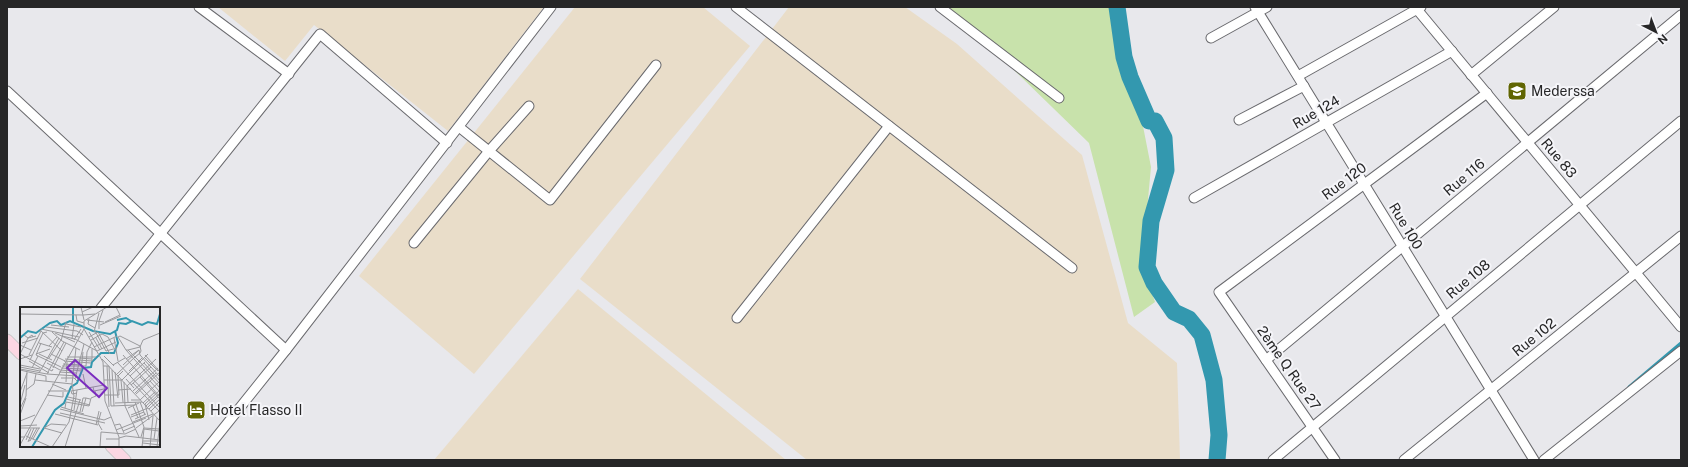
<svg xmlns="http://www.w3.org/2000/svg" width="1688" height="467" viewBox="0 0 1688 467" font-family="'Public Sans',sans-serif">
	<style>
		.industrial { fill: #e9ddc9 }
		.green { fill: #c8e2ab }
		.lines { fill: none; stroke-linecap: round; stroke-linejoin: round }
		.stream { stroke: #3398af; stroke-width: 3 }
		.river { stroke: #3398af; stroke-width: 17 }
		.minor-casing { stroke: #6a6a6e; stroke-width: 11 }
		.major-casing { stroke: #c7c7c7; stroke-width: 13 }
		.minor { stroke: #fff; stroke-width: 9 }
		.major { stroke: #fbd7e3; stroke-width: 11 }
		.labels { text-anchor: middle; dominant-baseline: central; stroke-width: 4; stroke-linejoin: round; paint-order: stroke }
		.poi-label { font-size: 14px; fill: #262627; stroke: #f5f5f9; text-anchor: start }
		.street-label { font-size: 14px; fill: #262627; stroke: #f5f5f9 }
		.inset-river { fill: none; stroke: #3398af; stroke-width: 2 }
		.inset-road { fill: none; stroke: #9a9a9d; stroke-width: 1 }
		.view { fill: #7b2cbf; fill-opacity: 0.15; stroke: #7b2cbf; stroke-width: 2 }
		.inset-edge { fill: none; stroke: #262627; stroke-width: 2 }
	</style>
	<rect width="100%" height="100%" fill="#e8e8ec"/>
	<g class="industrial">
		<polygon points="218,7 544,7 448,131 314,25 285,61"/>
		<polygon points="575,7 703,7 750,46 474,374 359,276"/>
		<polygon points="789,7 905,7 957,44 1082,155 1128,323 1177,363 1180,460 807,460 580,279"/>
		<polygon points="578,289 786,460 434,460"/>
	</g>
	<polygon class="green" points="949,7 1111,7 1122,19 1151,167 1142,264 1155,302 1134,317 1089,143"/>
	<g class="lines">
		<polyline class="stream" points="1629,387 1681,343"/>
		<polyline class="river" points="1117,7 1124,57 1130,77 1149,121 1155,121 1164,138 1166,170 1151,221 1147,267 1154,283 1174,312 1189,319 1202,335 1214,380 1219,435 1217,460"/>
		<g class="minor-casing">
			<g id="minor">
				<polyline points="199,7 289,74"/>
				<polyline points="736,7 1072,268"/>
				<polyline points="940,7 1059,98"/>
				<polyline points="1255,7 1534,460"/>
				<polyline points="1415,7 1681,327"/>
				<polyline points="1211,38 1267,7"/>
				<polyline points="1471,75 1554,7"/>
				<polyline points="1298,76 1421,7"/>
				<polyline points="7,91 286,350"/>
				<polyline points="1239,120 1304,86"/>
				<polyline points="459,127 550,200 656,65"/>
				<polyline points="1194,198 1452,51"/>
				<polyline points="414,243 489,151 529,106"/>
				<polyline points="101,308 320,34 447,143"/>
				<polyline points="737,318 889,126"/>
				<polyline points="1266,360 1681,15"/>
				<polyline points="198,460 286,350 551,7"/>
				<polyline points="1273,460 1681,121"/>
				<polyline points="1335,460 1219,292 1487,93"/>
				<polyline points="1404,460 1681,236"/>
				<polyline points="1544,460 1681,351"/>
			</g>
		</g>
		<g class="major-casing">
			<g id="major">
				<polyline points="7,340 21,354"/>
				<polyline points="111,446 125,460"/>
			</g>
		</g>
		<use href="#minor" class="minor"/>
		<use href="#major" class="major"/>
	</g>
	<defs>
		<g id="school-square" transform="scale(1)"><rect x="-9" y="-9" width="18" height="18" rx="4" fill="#606502" stroke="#f5f5f9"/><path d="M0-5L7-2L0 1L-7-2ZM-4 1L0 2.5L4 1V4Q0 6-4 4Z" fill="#fff"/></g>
		<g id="hotel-square" transform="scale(1)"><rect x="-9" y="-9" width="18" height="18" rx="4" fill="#606502" stroke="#f5f5f9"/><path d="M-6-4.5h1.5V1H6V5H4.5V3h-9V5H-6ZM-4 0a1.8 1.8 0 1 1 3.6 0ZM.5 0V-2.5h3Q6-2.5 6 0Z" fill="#fff"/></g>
	</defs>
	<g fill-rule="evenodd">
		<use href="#school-square" x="1517" y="91"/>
		<use href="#hotel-square" x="196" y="410"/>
	</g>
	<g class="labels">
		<g class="poi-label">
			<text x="1531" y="91">Mederssa</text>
			<text x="210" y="410">Hotel Flasso II</text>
		</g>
		<g class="street-label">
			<text transform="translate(1316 112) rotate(-30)">Rue 124</text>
			<text transform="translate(1559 158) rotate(50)">Rue 83</text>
			<text transform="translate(1464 177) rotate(-40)">Rue 116</text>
			<text transform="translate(1344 181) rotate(-37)">Rue 120</text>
			<text transform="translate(1406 226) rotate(59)">Rue 100</text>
			<text transform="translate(1468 279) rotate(-40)">Rue 108</text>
			<text transform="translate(1534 337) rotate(-39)">Rue 102</text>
			<text transform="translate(1289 368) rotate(55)">2ème Q Rue 27</text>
		</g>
	</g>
	<g transform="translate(20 307)">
		<rect width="140" height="140" fill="#e8e8ec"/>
		<path class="inset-river" d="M53,0V15M97,13L106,11L111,14M0,31L8,24L16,26L30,16L37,14L41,18L50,14L73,24L90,27L97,23L99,16L106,17L112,14L122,18L128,15L137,17L140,7M12,140L35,103L44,96L51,80L57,76L63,61L71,60L72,55L81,46H94L98,36L95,24"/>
		<path class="inset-road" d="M61,0L64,13M62,5L73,0M0,7L63,8M56,8L57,14L64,16M63,8L75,7M69,12L68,17L75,21M67,13L84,15M64,14V22L83,55L85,94L99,130V140M64,14L87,0M85,15L100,8L96,0M46,17L61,20M31,18L49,20M80,18L101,9M26,20L57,24L63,28M21,22L59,30M79,22V14L83,3M20,23L42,44M75,24L86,44L97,41M32,25L42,34L60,43M69,25L80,43M74,25L79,6M35,26L55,35M4,28L8,31L12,28L13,30M42,29L55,32L77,44L96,35M69,30L78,25L90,47M76,31L82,42M94,31L98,54M52,32L54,17M54,33L61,22M71,33L82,27L88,30L94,41M41,34L46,15M2,36L18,31M19,36L32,40M21,36L16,48L41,60M0,38L11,43M29,39L37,30M74,40L97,29M106,43L140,81M108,43L120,40L123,33L140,26M0,47L32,64L33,62M0,47L8,31L16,29M16,47L30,42M19,47L32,53M31,47L45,54M9,48L21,24M103,48L140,90M84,49L94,59M47,50H76M124,50L138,64M29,51L41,33M59,51L72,52M0,52L12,48M45,52L72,54V42M82,52L140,114M106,52L119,43L120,48L140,70M10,53L23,26L27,25M9,54L29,66M44,54L71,56M97,55L140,101M27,56L40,63M124,56L140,74M43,57L62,58M0,58L20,62M93,58L105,51M103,58L119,43M42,59H66L67,45L72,35M83,59H89L91,99L115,98M87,59L89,100M0,60L20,64M12,61L18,49M33,61L46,36M41,61L61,62M0,62L27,67L57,69M0,63L26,69V74M40,63L53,64M53,63L61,64L63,45M92,63L94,99M109,64L122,51M39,65L56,66M95,65L98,91M19,66L39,31M27,67L44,35M63,67L66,81M97,67L115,50L120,46L121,44L120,39L100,29L98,30L106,43H108L119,54L140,77M110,69L125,55M120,70L140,92M41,71H54L57,74M55,72L64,37M106,72L114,81M15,73L52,77M84,73H102L128,47M101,73L103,95M130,74L139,84M46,75L47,55M104,75L105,99L119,130M113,76L139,104M32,77L46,83M111,78L131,60M73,80L74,84L84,82M6,83L14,77L16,67M98,83L111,82M28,84H49M113,84L138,61M0,85L7,66M57,86L52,87L51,84L84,78M115,86L136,66M116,87L140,65L125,48M27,88L43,90V85M85,88H99L98,69L103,64M48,90L61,93M46,92L70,98M111,93H120L140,74M108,95L107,79L136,52M115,95L124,120L121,130M120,95L125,108M95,96L122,95M123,96L135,85M0,97L5,78M113,99L118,111M126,99L140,86M41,100L64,107M128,100L138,90M45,101L46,95L69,99L71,91L76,89L75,84M108,101L119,96M0,102L6,89L7,65M40,102L84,113L91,110M129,102L140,92M54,103L57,83M131,104L140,95M60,105L63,91H66M62,105L66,91L70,92M81,105L78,116L82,123M40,106L85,116M35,107L78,118M0,108L6,91M111,108L128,101M111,110L124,105M115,112L126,107M129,113L125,97L140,83M0,114L15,108M113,115L133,107M76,118L79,104M95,118L100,117L104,126M0,119L17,118M0,120V130H5M0,121H20M116,121L139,104M124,121L139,122M96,123L126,111M103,124L115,119M42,126L24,121L31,117L46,118M6,129L31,140M99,131L106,129L140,133M13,132L19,121M86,132H99M134,132L137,111M6,133L11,122M8,133L10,134L17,121M123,134H140M8,135L14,121M123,136L140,138M0,138L64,22M32,140L49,115L54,89L52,77L56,41M45,140L60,93M80,140L81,125L105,127L116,122M122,140L124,122L139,124M130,140L133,109M137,140L140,115"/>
		<path class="view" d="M55,53L87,81L79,90L47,61Z"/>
		<rect width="140" height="140" class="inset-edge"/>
	</g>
	<rect width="1688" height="467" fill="none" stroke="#262627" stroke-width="16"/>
	<g transform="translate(1656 32) rotate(138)" stroke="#f5f5f9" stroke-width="3" paint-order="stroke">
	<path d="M0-3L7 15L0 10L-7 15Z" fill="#262627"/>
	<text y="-6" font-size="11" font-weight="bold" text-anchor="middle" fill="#262627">N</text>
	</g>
</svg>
